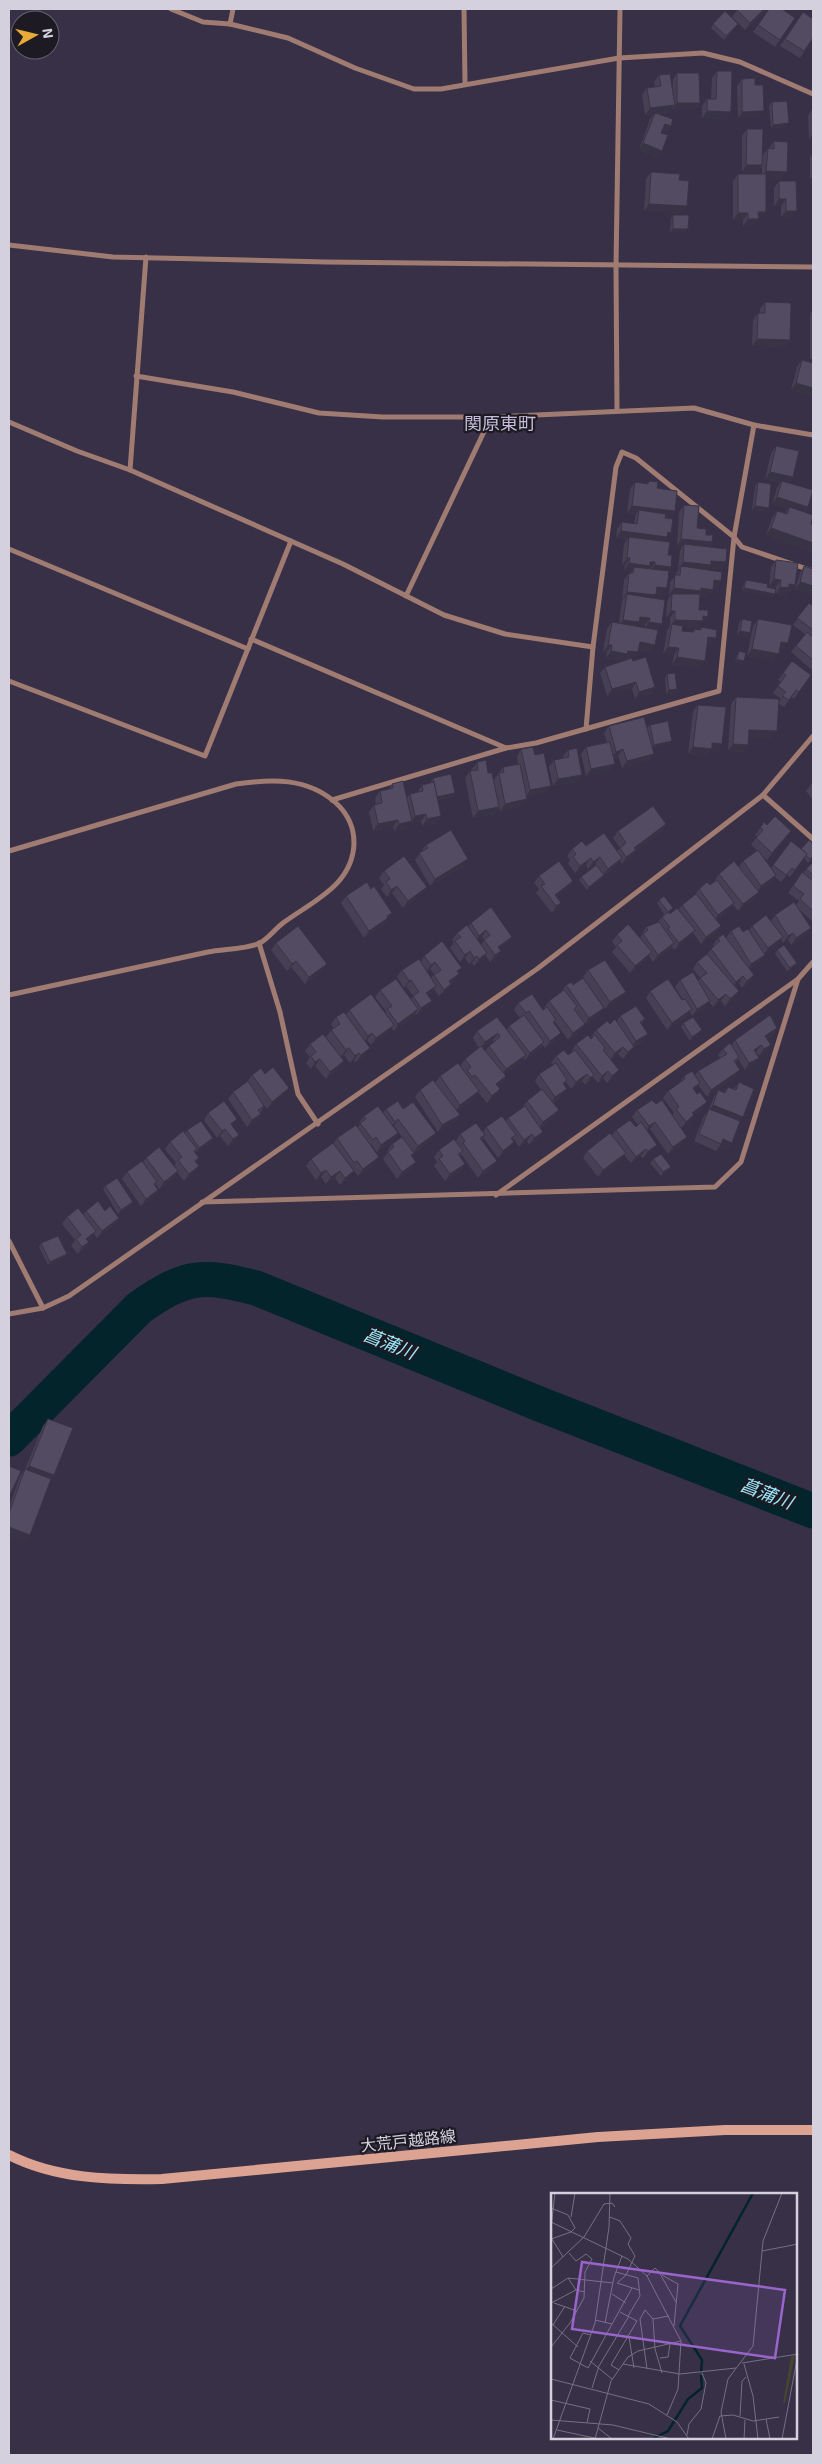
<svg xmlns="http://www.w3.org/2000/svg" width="822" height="2464" viewBox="0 0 822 2464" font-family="'Exo 2','Noto Sans JP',sans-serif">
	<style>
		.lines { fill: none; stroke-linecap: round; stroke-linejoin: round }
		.river { stroke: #03242a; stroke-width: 35 }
		.minor { stroke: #a07b71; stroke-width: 5 }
		.secondary { stroke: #dda392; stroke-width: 10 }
		.wall { fill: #474054; fill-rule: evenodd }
		.shaded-wall { fill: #393445 }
		.building { fill: #524b62; stroke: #393445 }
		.labels { text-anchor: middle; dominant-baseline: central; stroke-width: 4.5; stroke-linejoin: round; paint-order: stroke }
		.street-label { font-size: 16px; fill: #d4d0de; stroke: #1d1a24 }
		.neighbourhood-label { font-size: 18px; fill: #c4bcd8; stroke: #1d1a24 }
		.water-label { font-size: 18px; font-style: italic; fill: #9be9f8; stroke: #1d1a24 }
		.inset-river { fill: none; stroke: #03242a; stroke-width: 2.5 }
		.inset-road { fill: none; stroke: #767083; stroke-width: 1 }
		.view { fill: #9a65ca; fill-opacity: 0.15; stroke: #9a65ca; stroke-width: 2.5 }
		.inset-edge { fill: none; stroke: #d4d0de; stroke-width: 2.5 }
	</style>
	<rect width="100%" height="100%" fill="#373046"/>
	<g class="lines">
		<path class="river" d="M9,1439L139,1308C186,1275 202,1274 256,1288L542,1405L813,1511"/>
		<g class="minor">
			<polyline points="171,9 203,22 230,24 288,38 355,68 414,89 441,89 619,58 703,53 740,62 813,94"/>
			<polyline points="464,9 465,83"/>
			<polyline points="230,24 233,9"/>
			<polyline points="9,245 113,257 326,262 813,267"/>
			<polyline points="146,257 130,470 343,564 444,615 505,634 593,647"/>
			<polyline points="136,376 233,392 319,413 383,417 491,417 694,408 754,425 813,435"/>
			<polyline points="617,410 616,266 620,9"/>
			<polyline points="9,422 77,451 130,470"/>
			<polyline points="9,549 248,649"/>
			<polyline points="406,596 491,417"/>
			<polyline points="251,639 506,748 536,743 719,691 734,537 754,425"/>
			<polyline points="9,681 205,756 291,541"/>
			<polyline points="586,729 593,647 616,467 622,452 636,458 734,537 742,547 813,571"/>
			<polyline points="763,795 813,839"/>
			<polyline points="332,800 506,748"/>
			<path d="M9,851L236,784C271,779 307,777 336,803C348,814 354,826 354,843C353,885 313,901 283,923C275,929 269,938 260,943C249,949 222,949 208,952C142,966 75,981 9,995"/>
			<polyline points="259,943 280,1012 298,1094 318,1124"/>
			<polyline points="496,1195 798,979 813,962"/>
			<polyline points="202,1202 715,1187 741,1162 798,979"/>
			<polyline points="9,1241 43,1308"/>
			<polyline points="9,1314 43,1308 69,1296 537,969 763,795 813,736"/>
		</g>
		<path class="secondary" d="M9,2155C56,2179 110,2180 162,2179L598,2137L725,2130H813"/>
	</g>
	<g class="wall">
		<polygon points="738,9 766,9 745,30 732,17"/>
		<polygon points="769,9 795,18 775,47 753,32"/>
		<polygon points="798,19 813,38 800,58 780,46"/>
		<polygon points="713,24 738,24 724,40 711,28"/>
		<polygon points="717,71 731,112 726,119 702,118 702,106 707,99 711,99 712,78"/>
		<polygon points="677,73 700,103 695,110 672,110 672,108 670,112 657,114 671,126 666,133 662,131 662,151 657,158 639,150 650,119 654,114 645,115 642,95 647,88 655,87 654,82 659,75 672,90 673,80"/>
		<polygon points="742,79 759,118 738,118 737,86"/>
		<polygon points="772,102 786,127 771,128 769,106"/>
		<polygon points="812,109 813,109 813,139 809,139 808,116"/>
		<polygon points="747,129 763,155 768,148 769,148 774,141 782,179 766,178 761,219 758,219 754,226 743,226 743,220 733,220 733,181 738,174 762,174 762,166 758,172 742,172 742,136"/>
		<polygon points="813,153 813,178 810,178 810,157"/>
		<polygon points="651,172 679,180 682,213 644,211 646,179"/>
		<polygon points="779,181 792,218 781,217 781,206 774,206 774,188"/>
		<polygon points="673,215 686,232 670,232 671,218"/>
		<polygon points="765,302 790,340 785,347 752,346 753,320 758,313 760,313 760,309"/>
		<polygon points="813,309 813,359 810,359 810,314"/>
		<polygon points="802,360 813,363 813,396 791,390 797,367"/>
		<polygon points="776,446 793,477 789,483 808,507 805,512 811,524 813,525 813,552 766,535 772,518 777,511 785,513 788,509 772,504 777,488 780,483 765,479 771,453"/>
		<path d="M649,481L657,488L675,511L670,518L666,540L664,542L668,555L671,567L668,571L662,595L656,594L654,599L657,630L650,652L639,650L638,652L633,659H632L633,661L655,687L651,694L635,699L632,689L607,696L600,673L605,667L630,659L625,658L623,661L606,658L607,652H603L607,629L612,622L619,623L622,601L623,599H622L624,580L629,573H630L632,571L624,570L625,565H622L624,544L627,540L616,538L617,529L622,522L634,524L635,517L636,514L627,513L630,489L635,482L646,484ZM637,624L645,625V628L636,626Z"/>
		<polygon points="758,482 766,511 752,510 755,486"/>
		<polygon points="684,505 697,528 706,535 712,542 709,547 726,562 721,569 709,568 708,570 721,581 716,588 713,587 713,590 708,597 700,596 699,610 703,623 701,623 698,628 683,627 682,631 692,632 694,629 699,630 701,627 711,645 707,644 700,668 672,664 674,655 663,654 667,631 670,626 670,618 666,618 667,601 671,595 669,595 670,582 676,575 676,573 679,569 678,569 680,551 682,547 677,546 679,512"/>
		<polygon points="776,560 791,592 786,591 784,595 776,594 776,587 769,586 771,567"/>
		<polygon points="804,566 813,569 813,595 795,589 800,573"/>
		<polygon points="746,580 767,587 775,594 772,597 742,591 744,583"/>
		<polygon points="809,603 813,606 813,634 812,636 813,637 813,671 791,652 805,634 793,625"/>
		<polygon points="742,619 748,637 737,635 739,623"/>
		<polygon points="758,619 783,650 780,649 774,661 747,656 753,626"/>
		<polygon points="739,651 744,661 742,664 735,662 737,655"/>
		<polygon points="792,661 811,675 794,699 791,697 784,707 779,704 772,738 748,737 743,752 728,751 731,704 736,697 779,701 781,699 773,693 781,682 778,680"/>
		<polygon points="667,674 674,693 666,694 665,678"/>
		<polygon points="698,705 722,744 717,751 710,750 707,756 688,754 693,711"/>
		<polygon points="650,725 672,741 670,744 652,748 649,761 622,768 618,756 614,758 610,771 586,776 581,754 586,747 607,742 604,733 609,726 650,740 647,728"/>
		<polygon points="521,749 535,755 551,786 546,792 527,797 527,799 523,806 500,811 499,807 494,814 473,818 465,778 470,771 472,771 472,769 477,762 494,780 503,767 518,764 517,756"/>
		<polygon points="568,750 582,775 577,782 553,786 549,767 554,760 563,758 563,756"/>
		<polygon points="433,778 455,793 453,796 438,800 441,816 436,823 422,826 421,821 411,823 407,828 394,831 393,827 373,831 369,812 374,805 376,805 375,798 380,791 389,789 392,784 407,798 410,794 417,793 422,785 431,783 431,782"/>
		<polygon points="813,782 813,800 806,791"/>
		<polygon points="666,824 661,831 636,850 631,857 622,864 620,861 617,865 604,875 601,879 587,890 579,880 581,877 596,865 595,864 588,869 586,865 575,873 568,864 570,860 567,856 572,849 586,846 617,851 620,848 613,838 618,831"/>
		<polygon points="760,828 786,838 767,860 761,855 771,868 791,841 801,849 813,844 813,857 808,863 804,858 790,877 787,875 781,882 775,877 772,882 758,892 754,899 738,911 733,905 729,910 716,920 721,926 716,933 701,944 693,933 690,937 675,950 672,947 669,950 653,962 649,956 647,959 630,973 612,952 616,947 612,941 617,935 640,938 646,927 658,922 664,914 657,903 659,900 670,912 669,913 670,914 678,910 682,905 694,896 699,889 710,885 715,882 714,881 719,874 739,867 743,861 757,850 751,845 757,836 755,835"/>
		<polygon points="426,845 464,866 430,886 415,860"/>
		<polygon points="813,862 813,879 813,878 812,879 813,881 813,922 800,910 811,928 806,935 791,945 788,940 783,943 781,939 778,944 764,954 760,962 749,969 754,975 749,982 742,988 739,983 735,986 739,991 734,998 725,1006 721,1001 713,1007 709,1002 705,1008 692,1016 690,1012 687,1016 667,1030 646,998 650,991 682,1000 683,1000 675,987 680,980 698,981 700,978 693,969 697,962 707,954 711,949 714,946 713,945 718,938 726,938 731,931 743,932 749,930 752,926 771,921 775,915 796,905 799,901 788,893 802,872 803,873"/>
		<polygon points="384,871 427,887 422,893 403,908 392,893 387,897 381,889 384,885 379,878"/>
		<polygon points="539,876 573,881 569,888 556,897 561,903 556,910 552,913 536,893 539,889 534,883"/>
		<polygon points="371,889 392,913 383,925 364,938 341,903 346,896"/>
		<path d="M471,923L512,937L507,944L499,949L501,951L496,958L490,962L485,955L482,960L474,966L472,963L469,964L465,958L460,962L450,948L454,942L452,940L457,933L468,927ZM482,937L484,940L481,945L478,940Z"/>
		<polygon points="276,943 322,971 305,984 291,967 287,971 271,950"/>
		<polygon points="777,950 794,966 787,971 775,954"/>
		<path d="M424,956L458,973L459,974L454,981L451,984L446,991L439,996L434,989L431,993L428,995L432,1001L427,1008L416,1015L415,1014L414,1016L394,1031L391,1028L389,1032L371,1045L367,1040L365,1041V1055L356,1062L354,1060L350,1063L344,1055L341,1057L344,1061L339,1068L326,1079L315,1066L311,1069L306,1063L310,1057L305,1051L310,1044L336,1050L326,1037L331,1030L334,1029L331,1024L336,1017L346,1015L349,1010L385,1013L386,1011L375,997L380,990L411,999L413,996L406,986L404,988L397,977L402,970L421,962ZM430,969L434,974L431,978L427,971Z"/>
		<polygon points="588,970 621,999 605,1009 583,977"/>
		<path d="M566,985H573L599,1015L584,1025L580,1031L568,1040L555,1022L554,1023L556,1040L545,1048L543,1045L539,1049L525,1060L523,1058L521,1062L504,1074L506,1076L501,1083L497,1086L500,1089L495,1096L487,1103L478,1092L474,1098L457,1111L460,1115L455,1122L438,1132L415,1097L420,1090L435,1083L440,1076L460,1066L465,1059L479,1048L473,1038L477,1031L507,1030L509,1026L520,1018L514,1010L518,1003L543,1010L545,1009L544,1008L549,1001L561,992ZM493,1040L494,1042L489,1046L485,1051L483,1047Z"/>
		<polygon points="620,1016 645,1019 641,1024 643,1041 634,1047 629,1054 623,1059 618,1054 610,1060 614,1077 607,1083 603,1078 598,1083 593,1077 589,1082 585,1085 582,1081 571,1089 566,1082 564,1085 562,1096 553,1103 559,1110 554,1117 540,1128 538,1139 529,1145 527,1141 519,1147 513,1138 509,1149 498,1158 483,1137 482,1139 492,1168 478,1178 461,1154 460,1156 465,1164 460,1171 445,1181 434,1166 437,1162 434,1157 439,1150 456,1141 460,1134 483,1132 486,1127 506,1121 508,1118 522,1108 527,1101 541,1090 535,1081 539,1074 553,1065 551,1063 556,1056 568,1055 572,1052 572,1051 576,1044 592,1038 591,1037 596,1030 617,1021"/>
		<polygon points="683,1023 700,1034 690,1041 681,1027"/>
		<polygon points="773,1035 767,1039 766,1052 759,1056 756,1052 759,1058 754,1065 745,1070 738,1059 736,1062 736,1077 707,1097 698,1085 694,1091 702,1109 693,1115 689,1122 681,1128 687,1137 683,1144 668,1154 650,1129 647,1131 652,1151 643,1158 641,1156 631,1163 624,1155 621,1160 598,1177 583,1158 587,1151 612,1135 616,1130 636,1127 638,1125 632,1117 637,1110 656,1104 672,1115 674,1113 663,1098 668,1091 679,1084 684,1076 695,1075 698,1071 720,1058 718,1055 723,1049 732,1045 735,1040"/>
		<polygon points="265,1074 289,1088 284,1095 267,1109 260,1100 264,1106 260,1113 261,1114 256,1121 247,1127 228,1099 233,1092 247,1082 252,1075"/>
		<polygon points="739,1082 740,1121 732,1143 727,1150 719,1147 716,1151 694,1141 704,1116 709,1109 714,1097 718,1090 724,1092 728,1087 734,1089"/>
		<polygon points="386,1109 403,1109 436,1133 431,1140 414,1153 412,1156 412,1169 397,1179 383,1159 388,1152 387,1151 392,1144 402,1137 394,1126 393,1127 398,1133 393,1140 377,1152 371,1144 371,1145 374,1164 358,1176 352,1168 349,1178 340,1185 335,1178 326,1184 321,1177 316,1180 306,1166 311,1159 334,1143 337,1138 358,1127 360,1124 359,1123 364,1116 383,1113"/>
		<polygon points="208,1113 239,1135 234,1142 228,1146 220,1136 217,1138 204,1120"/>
		<polygon points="187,1130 211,1142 197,1152 196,1151 195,1152 196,1162 199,1166 194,1173 184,1181 177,1172 173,1178 159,1189 156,1184 155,1185 158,1190 154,1197 141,1206 122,1179 127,1172 143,1162 146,1158 174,1166 176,1163 165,1149 170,1142 185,1133"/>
		<polygon points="653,1159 668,1171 661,1176 650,1163"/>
		<polygon points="105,1186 131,1205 118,1214 103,1189"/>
		<polygon points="86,1211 105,1211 119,1218 114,1225 97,1238 94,1234 91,1238 87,1241 89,1242 84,1249 78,1254 71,1246 75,1240 62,1224 67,1217 83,1215"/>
		<polygon points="41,1243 67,1254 64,1257 48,1265 39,1247"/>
		<polygon points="48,1419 51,1479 30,1535 25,1542 9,1536 9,1507 20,1476 25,1469 43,1426"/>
	</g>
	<g class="shaded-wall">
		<polygon points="764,9 766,9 745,30 750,23"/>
		<polygon points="677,103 700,103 695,110 672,110"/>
		<polygon points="675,105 670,112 645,115 650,108"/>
		<polygon points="707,111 731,112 726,119 702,118"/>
		<polygon points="764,111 759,118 738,118 742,112"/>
		<polygon points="789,123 786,127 771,128 773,125"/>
		<polygon points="665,124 671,126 666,133 660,131"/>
		<polygon points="813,133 813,139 809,139"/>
		<polygon points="643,143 662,151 657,158 639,150"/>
		<polygon points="746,165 762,165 758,172 742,172"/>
		<polygon points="766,171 787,172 782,179 762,178"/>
		<polygon points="779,199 786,199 781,206 774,206"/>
		<polygon points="649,204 687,206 682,213 644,211"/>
		<polygon points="786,211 797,211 792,218 781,217"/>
		<polygon points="758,212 766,212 761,219 758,219 754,226 743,226 748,219"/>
		<polygon points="738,213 748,213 743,220 733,220"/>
		<polygon points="673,229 688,229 686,232 670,232"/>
		<polygon points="757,339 790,340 785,347 752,346"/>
		<polygon points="796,383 813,388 813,396 791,390"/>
		<polygon points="770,472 793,477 788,484 782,481 780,483 765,479"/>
		<polygon points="777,497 808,507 803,514 790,507 788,509 772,504"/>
		<polygon points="632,506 675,511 670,518 639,514 639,510 636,514 627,513"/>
		<polygon points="755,506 769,508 766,511 752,510"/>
		<polygon points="771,528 813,543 813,552 766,535"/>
		<polygon points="621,531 668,532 671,533 662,544 629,537 627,540 616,538"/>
		<polygon points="681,539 712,542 707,549 684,544 682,547 677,546"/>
		<polygon points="627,558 630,558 625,565 622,565"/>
		<polygon points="711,561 726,562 721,569 709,568 706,572 681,566 679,569 678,569 683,562"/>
		<polygon points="650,562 655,562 651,569 634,567 632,571 624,570 629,563"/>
		<polygon points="655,565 671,567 666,574 650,572"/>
		<polygon points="774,579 781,580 776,587 769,586"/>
		<polygon points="714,580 721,581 716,588 709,587"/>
		<polygon points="800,582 813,586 813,595 795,589"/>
		<polygon points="789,584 795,585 791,592 786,591 784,595 776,594 780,587"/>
		<polygon points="657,587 667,588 662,595 652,594"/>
		<polygon points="674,588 701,588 713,590 708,597 672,594 671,595 669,595"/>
		<polygon points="744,588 775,594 772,597 742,591"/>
		<polygon points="627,592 656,595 651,602 627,594 623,599 622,599"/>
		<polygon points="671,611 675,611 670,618 666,618"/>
		<polygon points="703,616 708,617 703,623 701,623 698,628 671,627 672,624 675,620"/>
		<polygon points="640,617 650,618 645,625 637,624 634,629 618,627 623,620"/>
		<polygon points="649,622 662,624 657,631 644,629"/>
		<polygon points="740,631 750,633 748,637 737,635"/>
		<polygon points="708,637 716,638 711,645 704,644"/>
		<polygon points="640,642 655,645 650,652 635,649"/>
		<polygon points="781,642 788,643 783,650 776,648"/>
		<polygon points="608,645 612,645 607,652 603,652"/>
		<polygon points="668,647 679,648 674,655 663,654"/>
		<polygon points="752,649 779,654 774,661 747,656"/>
		<polygon points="611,651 628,651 638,652 633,659 625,658 623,661 606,658"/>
		<polygon points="677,657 705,661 700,668 672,664"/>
		<polygon points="737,659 744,661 742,664 735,662"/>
		<polygon points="636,682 632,689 607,696 612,689"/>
		<polygon points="655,687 651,694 635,699 639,692"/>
		<polygon points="677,689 674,693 666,694 669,690"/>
		<polygon points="749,730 777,731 772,738 744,737"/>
		<polygon points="672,741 670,744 652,748 654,745"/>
		<polygon points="712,743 722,744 717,751 710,750 707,756 688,754 693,747"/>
		<polygon points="733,744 748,745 743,752 728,751"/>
		<polygon points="623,749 618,756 611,758 616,752"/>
		<polygon points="654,754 649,761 622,768 627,761"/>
		<polygon points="615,764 610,771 586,776 591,769"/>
		<polygon points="582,775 577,782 553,786 558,779"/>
		<polygon points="551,786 546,792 526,797 530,790"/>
		<polygon points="455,793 453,796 435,800 437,797"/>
		<polygon points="527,799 523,806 500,811 505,804"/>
		<polygon points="499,807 494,814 473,818 478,811"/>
		<polygon points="426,814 421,821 411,823 407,828 394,831 399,824 412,821 415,816"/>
		<polygon points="441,816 436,823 422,826 427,819"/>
		<polygon points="398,820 393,827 373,831 378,824"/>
		<polygon points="666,824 661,831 629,855 634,848"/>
		<polygon points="791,831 786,838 767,860 772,853"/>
		<polygon points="636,850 631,857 622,864 626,857"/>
		<polygon points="600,857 595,864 588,869 593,862"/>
		<polygon points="591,858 586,865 575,873 580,866"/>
		<polygon points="622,858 617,865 603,875 608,869"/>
		<polygon points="468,859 464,866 430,886 435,879"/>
		<polygon points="604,875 601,879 587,890 589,887"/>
		<polygon points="776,875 772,882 758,892 754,899 738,911 743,904 757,893 761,886"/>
		<polygon points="573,881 569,888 552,901 555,895"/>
		<polygon points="397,886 392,893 387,897 391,890"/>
		<polygon points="427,887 422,893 403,908 408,901"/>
		<polygon points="561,903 556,910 552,913 556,906"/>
		<polygon points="734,903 729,910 713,922 718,915"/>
		<polygon points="392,913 383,925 364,938 369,931"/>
		<polygon points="721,926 716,933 701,944 706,937"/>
		<polygon points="811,928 806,935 791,945 796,938"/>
		<polygon points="486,930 482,937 474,943 479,936"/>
		<polygon points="695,930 690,937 675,950 679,943"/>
		<polygon points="793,933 788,940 783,943 788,936"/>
		<polygon points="512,937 507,944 493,953 498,947"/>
		<polygon points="783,937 778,944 764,955 768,948"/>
		<polygon points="674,943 669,950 653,962 658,955"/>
		<polygon points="470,951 465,958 460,962 465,955"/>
		<polygon points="501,951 496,958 490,962 495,955"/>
		<polygon points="652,952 647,959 630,973 635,966"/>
		<polygon points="487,953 482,960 474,966 479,959"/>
		<polygon points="765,955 760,962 746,971 751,964"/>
		<polygon points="477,956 472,963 469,964 474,958"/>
		<polygon points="296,961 291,967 287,971 292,964"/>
		<polygon points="435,962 430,969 426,972 431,965"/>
		<polygon points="327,964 322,971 305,984 309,977"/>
		<polygon points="459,974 454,981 444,988 449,981"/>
		<polygon points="754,975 749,982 742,988 747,981"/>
		<polygon points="743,976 739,983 731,989 736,982"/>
		<polygon points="411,980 406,986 404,988 409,981"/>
		<polygon points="451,984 446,991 439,996 444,990"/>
		<polygon points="436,986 431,993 421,999 426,993"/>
		<polygon points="739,991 734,998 725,1006 730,999"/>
		<polygon points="626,992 621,999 605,1009 610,1002"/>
		<polygon points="726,994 721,1001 713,1007 718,1000"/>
		<polygon points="432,1001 427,1008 416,1015 421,1008"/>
		<polygon points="710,1001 705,1008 692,1016 697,1009"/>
		<polygon points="604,1008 599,1015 584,1025 589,1018"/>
		<polygon points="418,1009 414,1016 394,1031 398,1024"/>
		<polygon points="692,1009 687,1016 667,1030 672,1023"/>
		<polygon points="585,1024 580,1031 568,1040 573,1033"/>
		<polygon points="394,1025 389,1032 371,1045 376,1038"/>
		<polygon points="777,1028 773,1035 760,1043 765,1036"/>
		<polygon points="702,1030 700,1034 690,1041 692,1037"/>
		<polygon points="372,1033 367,1040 363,1043 368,1036"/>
		<polygon points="498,1033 493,1040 480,1049 485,1042"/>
		<polygon points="561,1033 556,1040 545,1048 550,1041"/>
		<polygon points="648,1034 643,1041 631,1048 636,1041"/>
		<polygon points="544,1042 539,1049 525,1060 530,1053"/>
		<polygon points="761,1045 756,1052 749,1057 754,1050"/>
		<polygon points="771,1045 766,1052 759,1056 764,1049"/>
		<polygon points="623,1047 618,1054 610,1060 615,1053"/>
		<polygon points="634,1047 629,1054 623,1059 628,1052"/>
		<polygon points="349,1048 344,1055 341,1057 346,1050"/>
		<polygon points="370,1048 365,1055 356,1062 361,1055"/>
		<polygon points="359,1053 354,1060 350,1063 355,1056"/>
		<polygon points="526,1055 521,1062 501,1076 506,1069"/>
		<polygon points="759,1058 754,1065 745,1070 749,1063"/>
		<polygon points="320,1059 315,1066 311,1069 315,1062"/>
		<polygon points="344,1061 339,1068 326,1079 330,1072"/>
		<polygon points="619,1070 614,1077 607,1083 612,1076"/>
		<polygon points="740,1070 736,1077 707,1097 711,1090"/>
		<polygon points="608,1071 603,1078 598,1083 602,1076"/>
		<polygon points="587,1074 582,1081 571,1089 576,1082"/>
		<polygon points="594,1075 589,1082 585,1085 590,1078"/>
		<polygon points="506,1076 501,1083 491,1091 496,1084"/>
		<polygon points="700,1083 695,1090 688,1095 693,1088"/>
		<polygon points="289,1088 284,1095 267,1109 272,1102"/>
		<polygon points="500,1089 495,1096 487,1103 492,1096"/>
		<polygon points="567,1089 562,1096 550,1104 555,1097"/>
		<polygon points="479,1091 474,1098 455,1112 460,1105"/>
		<polygon points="707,1102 702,1109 693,1115 689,1122 681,1129 692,1113"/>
		<polygon points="713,1105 743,1117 738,1124 708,1112"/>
		<polygon points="559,1110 554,1117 538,1129 543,1122"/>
		<polygon points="261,1114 256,1121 247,1127 252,1120"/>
		<polygon points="460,1115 455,1122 438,1132 442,1125"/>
		<polygon points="398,1119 394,1126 390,1129 395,1122"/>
		<polygon points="655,1122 650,1129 645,1133 649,1126"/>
		<polygon points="225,1129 220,1136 217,1138 222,1131"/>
		<polygon points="543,1132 538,1139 529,1145 534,1138"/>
		<polygon points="398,1133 393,1140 377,1152 381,1145"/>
		<polygon points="436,1133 431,1140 413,1153 418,1146"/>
		<polygon points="532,1134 527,1141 519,1147 524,1140"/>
		<polygon points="239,1135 234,1142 228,1146 233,1139"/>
		<polygon points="687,1137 683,1144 668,1154 673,1147"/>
		<polygon points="213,1138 211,1142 197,1152 199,1148"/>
		<polygon points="723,1139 732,1143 727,1150 719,1147"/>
		<polygon points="514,1142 509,1149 498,1158 503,1151"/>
		<polygon points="657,1145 652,1151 643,1158 648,1151"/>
		<polygon points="646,1149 641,1156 631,1163 636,1157"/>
		<polygon points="626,1153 621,1160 598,1177 603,1170"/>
		<polygon points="379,1157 374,1164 358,1176 363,1169"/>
		<polygon points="497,1161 492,1168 478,1178 483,1171"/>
		<polygon points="416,1162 412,1169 397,1179 402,1172"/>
		<polygon points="465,1164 460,1171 445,1181 450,1174"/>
		<polygon points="199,1166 194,1173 184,1181 189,1174"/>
		<polygon points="671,1167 668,1171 661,1176 663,1172"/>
		<polygon points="326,1170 321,1177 316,1180 321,1173"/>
		<polygon points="178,1171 173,1178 159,1189 164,1182"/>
		<polygon points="340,1171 335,1178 326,1184 331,1177"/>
		<polygon points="354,1171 349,1178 340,1185 345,1178"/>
		<polygon points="158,1190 154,1197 141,1206 146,1199"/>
		<polygon points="133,1202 131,1205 118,1214 121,1210"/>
		<polygon points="119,1218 114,1225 97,1238 102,1231"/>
		<polygon points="96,1231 91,1238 81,1246 86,1239"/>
		<polygon points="89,1242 84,1249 78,1254 82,1247"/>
		<polygon points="67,1254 64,1257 48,1265 50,1262"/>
		<polygon points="29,1466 54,1475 49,1482 24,1472"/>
		<polygon points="9,1527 30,1535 25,1542 9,1536"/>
	</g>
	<g class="building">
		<polygon points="738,9 764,9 750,23 737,10"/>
		<polygon points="769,9 782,9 795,18 780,40 758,25"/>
		<polygon points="725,11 738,24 726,36 713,24"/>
		<polygon points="803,12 813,19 813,38 804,51 785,39"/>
		<polygon points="717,71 732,71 731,112 707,111 707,99 716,99"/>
		<polygon points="677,73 699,73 700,103 677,103"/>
		<polygon points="670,74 675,105 650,108 647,88 661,86 659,75"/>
		<polygon points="755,78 755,85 763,85 764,111 742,112 742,79"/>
		<polygon points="787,101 789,123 773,125 772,102"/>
		<polygon points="655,113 673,119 671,126 665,124 661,133 668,135 662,151 643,143"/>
		<polygon points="747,129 763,129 762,165 746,165"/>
		<polygon points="774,141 788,142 787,172 766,171 768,148 774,149"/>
		<polygon points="651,172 680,174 679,180 689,181 687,206 649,204"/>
		<polygon points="738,174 766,174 766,212 758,212 759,219 748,219 748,213 738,213"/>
		<polygon points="779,181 796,181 797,211 786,211 786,199 779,199"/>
		<polygon points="673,215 689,215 688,229 673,229"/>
		<polygon points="765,302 791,303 790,340 757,339 758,313 765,313"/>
		<polygon points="802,360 813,363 813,388 796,383"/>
		<polygon points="776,446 799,451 793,477 770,472"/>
		<polygon points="649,481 658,482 657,488 677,491 675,511 632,506 635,482 648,484"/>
		<polygon points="782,481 813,490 808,507 777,497"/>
		<polygon points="758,482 771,484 769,508 755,506"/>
		<polygon points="684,505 699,506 697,528 706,529 706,535 713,535 712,542 681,539"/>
		<polygon points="790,507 813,515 811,524 813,525 813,543 771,528 777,511 787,514"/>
		<polygon points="639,510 666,514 665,518 673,519 671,533 668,532 667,537 621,531 622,522 637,524"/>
		<polygon points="629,537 670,542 668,555 672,555 671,567 655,565 655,562 650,562 650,566 629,563 630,558 627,558"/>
		<polygon points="684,544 727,549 726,562 711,561 711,565 683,562"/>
		<polygon points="776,560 798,563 795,585 789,584 789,588 780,587 781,580 774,579"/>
		<polygon points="681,566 722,572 721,581 714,580 713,590 701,588 701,591 674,588 675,575 680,575"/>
		<polygon points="804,566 813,569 813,586 800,582"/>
		<polygon points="634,567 669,571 667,588 657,587 656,595 627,592 629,573 633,573"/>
		<polygon points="746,580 768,584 767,587 776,589 775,594 744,588"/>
		<polygon points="627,594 665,600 662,624 649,622 650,618 640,617 639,622 623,620"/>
		<polygon points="672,594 700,594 699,610 708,610 708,617 703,616 703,621 675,620 675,611 671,611"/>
		<polygon points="809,603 813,606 813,630 797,618"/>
		<polygon points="742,619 752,621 750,633 740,631"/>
		<polygon points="758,619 792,625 788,643 781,642 779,654 752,649"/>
		<polygon points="612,622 658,630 655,645 640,642 638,652 628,651 627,654 611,651 612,645 608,645"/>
		<polygon points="672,624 683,626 682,631 694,632 694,629 701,630 701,627 717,630 716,638 708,637 705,661 677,657 679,648 668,647"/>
		<polygon points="807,632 813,637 813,660 796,646"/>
		<polygon points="739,651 746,653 744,661 737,659"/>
		<polygon points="646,657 655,687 639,692 636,682 612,689 605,667 632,658 633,661"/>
		<polygon points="792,661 811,675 799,692 796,690 789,700 782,696 786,692 778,686 786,675 783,673"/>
		<polygon points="675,673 677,689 669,690 667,674"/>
		<polygon points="736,697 779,699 777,731 749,730 748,745 733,744"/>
		<polygon points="698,705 726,707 722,744 712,743 712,749 693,747"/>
		<polygon points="644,717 654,754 627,761 623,749 616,752 609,726"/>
		<polygon points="668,721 672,741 654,745 650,725"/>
		<polygon points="610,742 615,764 591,769 586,747"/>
		<polygon points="533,747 535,755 544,753 551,786 530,790 521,749"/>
		<polygon points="577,748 582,775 558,779 554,760 569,757 568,750"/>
		<polygon points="486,760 488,773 492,773 499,807 478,811 470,771 478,770 477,762"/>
		<polygon points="520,764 527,799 505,804 499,773 504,772 503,767"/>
		<polygon points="451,774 455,793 437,797 433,778"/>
		<polygon points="403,781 412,821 399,824 398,820 378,824 374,805 382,803 380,791 393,788 392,784"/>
		<polygon points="434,782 441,816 427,819 426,814 415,816 410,794 423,791 422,785"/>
		<polygon points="653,806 666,824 634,848 636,850 626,857 620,848 626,843 618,831"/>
		<polygon points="775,816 791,831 772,853 756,838 763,830 760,828 764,822 767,825"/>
		<polygon points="451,830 468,859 435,879 419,853 428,848 426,845"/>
		<polygon points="604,833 622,858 608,869 600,857 593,862 591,858 580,866 573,857 576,854 572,849 582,841 586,846"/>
		<polygon points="809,840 813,844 813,856 810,859 806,855 807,854 801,849"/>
		<polygon points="791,841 807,854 795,870 792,868 786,875 773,865"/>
		<polygon points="758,850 776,875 761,886 743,861"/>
		<polygon points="404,856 427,887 408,901 397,886 391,890 386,882 390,879 384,871"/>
		<polygon points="559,861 573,881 555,895 561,903 556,906 541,886 545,884 539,876"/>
		<polygon points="734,861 759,892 743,904 719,874"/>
		<polygon points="813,862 813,875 806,869"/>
		<polygon points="596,865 604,875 589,887 581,877"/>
		<polygon points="802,872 813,881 813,911 800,899 804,894 793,886"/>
		<polygon points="717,880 734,903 718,915 699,889 707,882 710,885"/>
		<polygon points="367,882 371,889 374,886 392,913 387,916 388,918 369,931 346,896"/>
		<polygon points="696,894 721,926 706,937 682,905"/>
		<polygon points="664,896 673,908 668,912 659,900"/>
		<polygon points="794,902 811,928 796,938 793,933 788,936 775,915"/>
		<polygon points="491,907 512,937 498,947 501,951 495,955 484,940 490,935 486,930 479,936 471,923"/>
		<polygon points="677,908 695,930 679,943 668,929 670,927 662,917 668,912 670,914"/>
		<polygon points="766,915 783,937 768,948 752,926"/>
		<polygon points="659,922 674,943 658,955 643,934 648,930 646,927"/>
		<polygon points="628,924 652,952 635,966 617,945 622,941 617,935"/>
		<polygon points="467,925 487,953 479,959 477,956 474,958 470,951 465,955 455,941 461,937 457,933"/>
		<polygon points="298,926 327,964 309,977 296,961 292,964 276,943"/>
		<polygon points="739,926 743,932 748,929 765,955 751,964 731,931"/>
		<polygon points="723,934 754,975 747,981 743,976 736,982 711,949 720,941 718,938"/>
		<polygon points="442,941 462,968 457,971 459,974 449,981 451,984 444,990 434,975 441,970 435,962 431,965 424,956"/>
		<polygon points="784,945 797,963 790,968 777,950"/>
		<polygon points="707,954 739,991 730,999 726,994 718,1000 700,978 707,973 697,962"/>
		<polygon points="419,959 436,986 426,993 432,1001 421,1008 413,996 419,992 411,980 409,981 402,970"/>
		<polygon points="605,960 626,992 610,1002 588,970"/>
		<polygon points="693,972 710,1001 697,1009 680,980"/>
		<polygon points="583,978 604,1008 589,1018 566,985 571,982 573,985"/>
		<polygon points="396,979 418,1009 398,1024 387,1009 392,1006 380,990"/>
		<polygon points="668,979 682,1000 685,999 692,1009 672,1023 650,991"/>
		<polygon points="564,990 577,1006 574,1009 585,1024 573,1033 549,1001"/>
		<polygon points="371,994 394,1025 376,1038 372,1033 368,1036 349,1010"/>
		<polygon points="532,994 543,1010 547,1007 556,1020 553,1022 561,1033 550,1041 529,1011 526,1013 518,1003"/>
		<polygon points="636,1006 645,1019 640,1022 648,1034 636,1041 620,1016"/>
		<polygon points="344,1012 370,1048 361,1055 359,1053 355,1056 349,1048 346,1050 331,1030 340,1024 336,1017"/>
		<polygon points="524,1015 544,1042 530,1053 509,1026"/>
		<polygon points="770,1015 777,1028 765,1036 771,1045 764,1049 761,1045 754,1050 759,1058 749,1063 735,1040"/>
		<polygon points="497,1017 526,1055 506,1069 489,1046 500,1037 498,1033 485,1042 477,1031"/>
		<polygon points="693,1017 702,1030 692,1037 683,1023"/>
		<polygon points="615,1019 634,1047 628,1052 623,1047 615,1053 596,1030 607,1021 610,1024"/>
		<polygon points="323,1034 344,1061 330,1072 320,1059 315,1062 311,1056 316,1052 310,1044"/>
		<polygon points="588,1035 591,1039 595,1035 605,1048 603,1050 619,1070 612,1076 608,1071 602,1076 576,1044"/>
		<polygon points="730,1043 739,1057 734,1061 740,1070 711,1090 698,1071 727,1054 723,1049"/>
		<polygon points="481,1046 506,1076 496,1084 500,1089 492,1096 475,1075 472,1077 467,1070 471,1067 465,1059"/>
		<polygon points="564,1050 568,1055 575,1050 594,1075 590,1078 587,1074 576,1082 556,1056"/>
		<polygon points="458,1063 479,1091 460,1105 440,1076"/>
		<polygon points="556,1063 567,1080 563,1083 567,1089 555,1097 539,1074"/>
		<polygon points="273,1067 289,1088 272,1102 252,1075 261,1068 265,1074"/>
		<polygon points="692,1071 700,1083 693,1088 697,1094 700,1092 707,1102 692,1113 694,1115 686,1122 676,1109 679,1107 668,1091 685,1079 684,1076"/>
		<polygon points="433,1080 460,1115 442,1125 420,1090"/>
		<polygon points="248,1081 264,1106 258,1110 261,1114 252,1120 233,1092"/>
		<polygon points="739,1082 754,1089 743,1117 713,1105 718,1090 725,1093 728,1087 736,1090"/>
		<polygon points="542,1089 559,1110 543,1122 527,1101"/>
		<polygon points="652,1100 656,1104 662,1100 687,1137 673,1147 655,1122 649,1126 637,1110"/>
		<polygon points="224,1101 237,1119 231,1124 239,1135 233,1139 225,1129 222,1131 208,1113"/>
		<polygon points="398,1101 403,1109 413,1102 436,1133 418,1146 398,1119 395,1122 386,1109"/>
		<polygon points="378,1106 398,1133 381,1145 376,1137 373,1140 360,1123 366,1119 364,1116"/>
		<polygon points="525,1106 543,1132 534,1138 532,1134 524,1140 508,1118"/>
		<polygon points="709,1109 740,1121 732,1143 723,1139 721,1144 699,1134"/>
		<polygon points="502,1116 516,1135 511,1138 514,1142 503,1151 486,1127"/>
		<polygon points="630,1120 636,1127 641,1122 657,1145 648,1151 646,1149 636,1157 616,1130"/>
		<polygon points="201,1121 213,1138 199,1148 187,1130"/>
		<polygon points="476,1123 485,1135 480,1138 497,1161 483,1171 463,1143 465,1141 460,1134"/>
		<polygon points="356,1125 379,1157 363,1169 357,1161 354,1163 337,1138"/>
		<polygon points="183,1131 197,1149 194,1151 199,1158 195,1161 199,1166 189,1174 178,1160 182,1157 170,1142"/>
		<polygon points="610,1133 626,1153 603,1170 587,1151"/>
		<polygon points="402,1137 414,1153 411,1155 416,1162 402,1172 388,1152 394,1147 392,1144"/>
		<polygon points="454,1139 463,1151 458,1154 465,1164 450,1174 439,1159 443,1156 439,1150"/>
		<polygon points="333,1143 354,1171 345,1178 340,1171 331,1177 326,1170 321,1173 311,1159"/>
		<polygon points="159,1147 178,1171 164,1182 146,1158"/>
		<polygon points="661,1154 671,1167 663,1172 653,1159"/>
		<polygon points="142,1161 157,1182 154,1184 158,1190 146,1199 127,1172"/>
		<polygon points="117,1178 133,1202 121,1210 105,1186"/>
		<polygon points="98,1201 105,1211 110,1206 119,1218 102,1231 86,1211"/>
		<polygon points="78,1208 96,1231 86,1239 89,1242 82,1247 76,1239 81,1235 67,1217"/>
		<polygon points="58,1236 67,1254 50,1262 41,1243"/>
		<polygon points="48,1419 73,1428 54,1475 29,1466"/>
		<polygon points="9,1466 21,1471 9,1497"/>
		<polygon points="25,1469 51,1479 30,1535 9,1527 9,1513"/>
	</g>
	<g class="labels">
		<g class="street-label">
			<text transform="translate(408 2140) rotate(-6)">大荒戸越路線</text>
		</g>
		<g class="neighbourhood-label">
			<text x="500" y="423">関原東町</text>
		</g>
		<g class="water-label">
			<text transform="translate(390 1343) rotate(22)">菖蒲川</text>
			<text transform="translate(767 1493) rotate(21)">菖蒲川</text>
		</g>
	</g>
	<g transform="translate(551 2193)">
		<rect width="246" height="246" fill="#373046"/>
		<path d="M244,162L234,210H232L240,164Z" fill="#444631"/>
		<path class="inset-river" d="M150,179L151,167L129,133L202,0M101,246L117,238L137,206L151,195L150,182"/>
		<path class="inset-road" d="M0,15L17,22L24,35L20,39L0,46M20,24L24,0M59,24L69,28L80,45L77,51L84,63L75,82L66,90L88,97M0,29L77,66L96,83L130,148L127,196L116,222M0,35L4,0M1,46L12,64M211,58L247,51M0,75L33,44L53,11L61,10L64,14M65,79L87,85L89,103L77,123M111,82L127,91L123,133M96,83L104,75L108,79L125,109M17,85L25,97L34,99M0,96L17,85L62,90M61,101L75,110M0,110L25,97M3,110L26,118M102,126L118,123M44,127L61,131L81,95M0,130L27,154M54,130L63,84L71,63M2,132L14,113M40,142L32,140L19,165L37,175L61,131M78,144L83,175M0,154L19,130L33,105L34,79L41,66L35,61L25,68L18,60M109,165L117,164L119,151M39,168L61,186M191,170L247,161M72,171L129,181L185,175M193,171L202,203L207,246M96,176L89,126L94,117L102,126L104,156L111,180M68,177L60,172L86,128L69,119M0,186L98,211L126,229L138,246M41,195L48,173L78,123M0,207L39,216L36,230M189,223L191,188L195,184M215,226L219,246M0,227L62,232L120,246M47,235L61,246M6,237L48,246M136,242L138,231L150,216L155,190L151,180M2,246L44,130L58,34L59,0M44,246L60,188L77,164L87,158L130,148M161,246L169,223L182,222L202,228L228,224M175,246L170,219L177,186L202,153L212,48L231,0M193,246L194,227M231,246L247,161"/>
		<path class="view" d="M31,69L234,97L224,165L21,136Z"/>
		<rect width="246" height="246" class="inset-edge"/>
	</g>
	<rect width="822" height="2464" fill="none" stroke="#d4d0de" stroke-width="20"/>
	<g transform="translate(35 35) rotate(82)"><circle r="24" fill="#1d1a24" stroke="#66636e"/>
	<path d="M0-4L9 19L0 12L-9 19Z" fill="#eaaa38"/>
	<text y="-8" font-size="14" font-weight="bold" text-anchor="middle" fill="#d4d0de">N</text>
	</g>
</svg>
